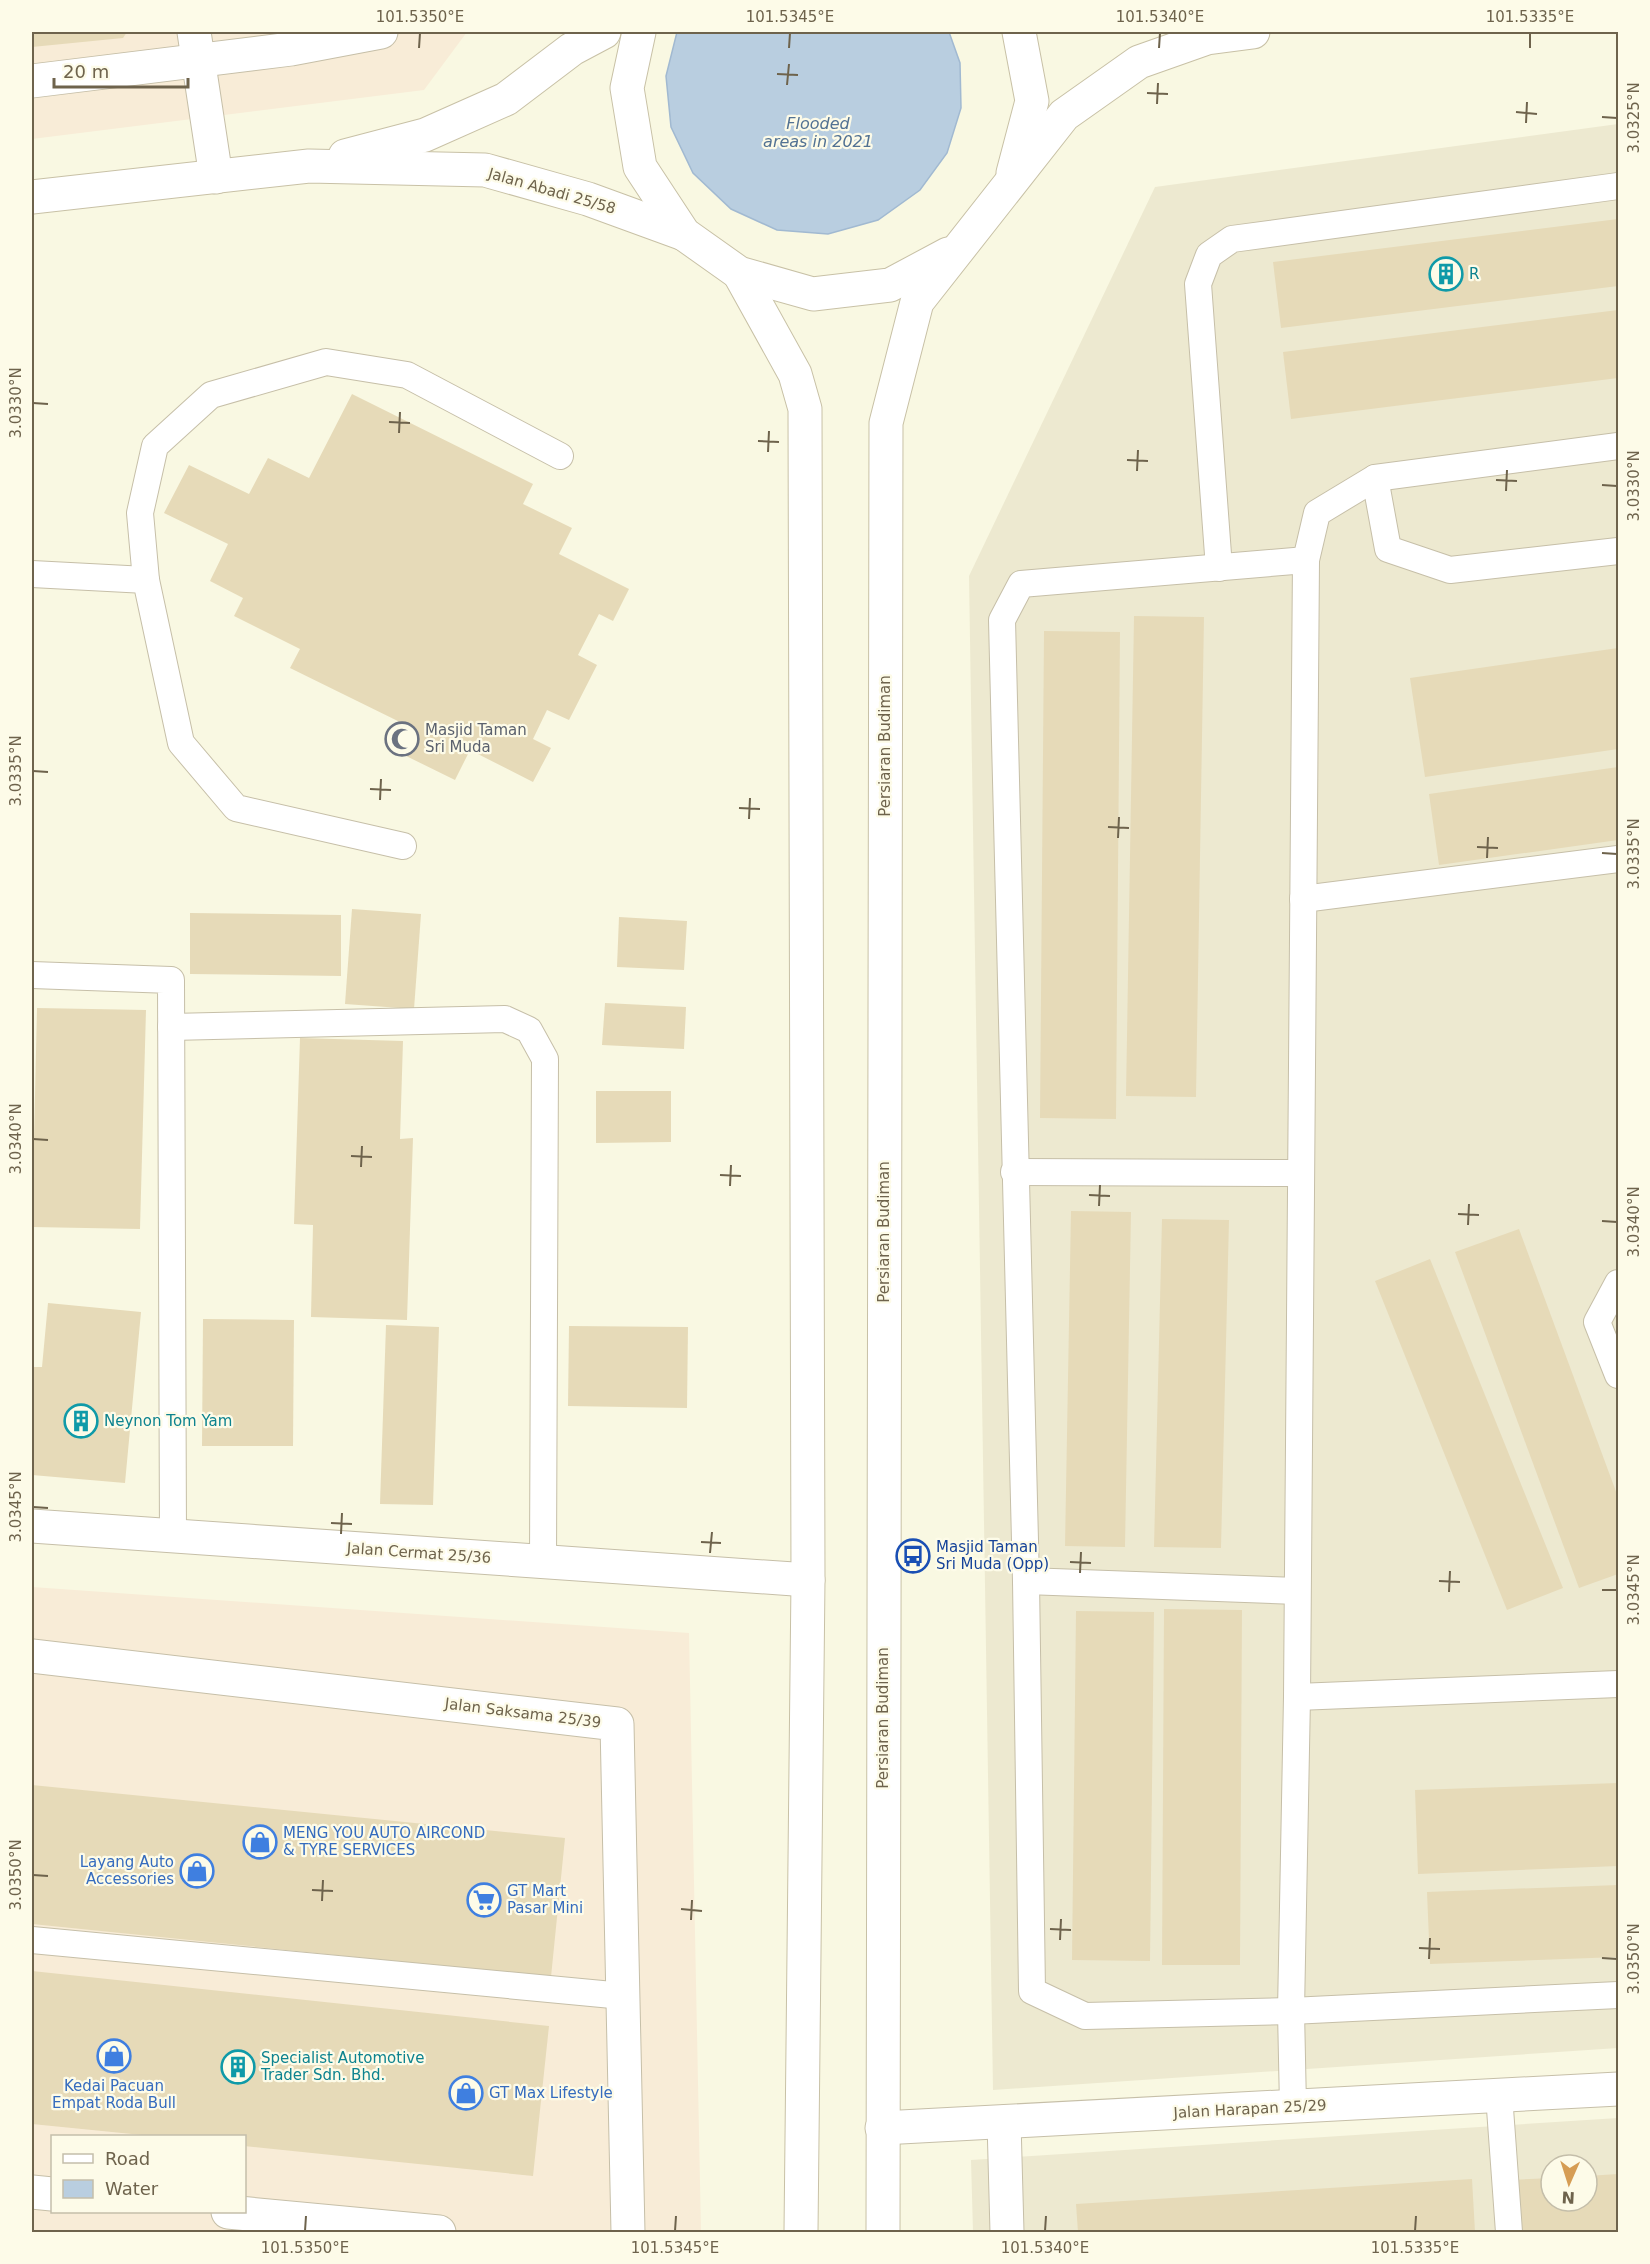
<svg xmlns="http://www.w3.org/2000/svg" width="1650" height="2264" viewBox="0 0 1650 2264" font-family="'DejaVu Sans',sans-serif">
	<style>
		.residential { fill: #ede9d0; fill-rule: evenodd }
		.commercial { fill: #f8ecd7; fill-rule: evenodd }
		.water { fill: #b9cee0; stroke: #a1b9d1; stroke-width: 1.5 }
		.building { fill: #e6dab8 }
		.lines { fill: none; stroke-linecap: round; stroke-linejoin: round }
		.lane-casing { stroke: #c6bfa8; stroke-width: 28 }
		.street-casing { stroke: #c6bfa8; stroke-width: 35 }
		.secondary-casing { stroke: #c8c1a6; stroke-width: 35 }
		.lane { stroke: #fff; stroke-width: 26 }
		.street { stroke: #fff; stroke-width: 33 }
		.secondary { stroke: #fff; stroke-width: 33 }
		.ticks { fill: none; stroke: #6e634c; stroke-width: 2 }
		.labels { text-anchor: middle; dominant-baseline: central; stroke-width: 4.5; stroke-linejoin: round; paint-order: stroke }
		.street-label { font-size: 15px; fill: #6e634c; stroke: #fdfbe8 }
		.culture-label { font-size: 15px; fill: #0d838f; stroke: #fdfbe8; text-anchor: start }
		.worship-label { font-size: 15px; fill: #5b616d; stroke: #fdfbe8; text-anchor: start }
		.transit-label { font-size: 15px; fill: #164399; stroke: #fdfbe8; text-anchor: start }
		.shop-label { font-size: 15px; fill: #366cbe; stroke: #fdfbe8; text-anchor: start }
		.water-label { font-size: 16px; font-style: italic; fill: #527293; stroke: #fdfbe8 }
		.neatline { fill: none; stroke: #6e634c; stroke-width: 2 }
		.ticks-label { font-size: 15px; text-anchor: middle; fill: #6e634c }
	</style>
	<rect width="100%" height="100%" fill="#f9f8e2"/>
	<g class="residential">
		<polygon points="1618,124 1618,2048 993,2090 969,576 1155,187"/>
		<path d="M1618,2118V2232H973L971,2160ZM1551,2165H1587V2201H1551Z"/>
	</g>
	<g class="commercial">
		<polygon points="32,32 467,32 424,90 32,139"/>
		<path d="M32,1587L689,1633L701,2232H32ZM52,2136H244V2212H52Z"/>
	</g>
	<polygon class="water" points="677,32 949,32 960,63 961,108 947,153 920,190 878,220 828,234 777,230 731,209 693,173 671,127 666,76"/>
	<g class="building">
		<polygon points="32,32 127,32 123,38 32,47"/>
		<polygon points="1618,219 1618,286 1281,328 1273,262"/>
		<polygon points="1618,310 1618,378 1291,419 1283,352"/>
		<polygon points="352,394 533,484 523,504 572,528 559,554 629,589 613,621 599,614 578,655 597,665 569,720 547,710 533,739 551,748 533,782 470,750 455,780 398,752 410,727 290,668 300,649 234,616 243,598 210,581 228,544 164,513 189,465 249,494 268,458 309,478"/>
		<polygon points="1134,616 1204,617 1196,1097 1126,1096"/>
		<polygon points="1044,631 1120,632 1116,1119 1040,1118"/>
		<polygon points="1618,648 1618,749 1425,777 1410,678"/>
		<polygon points="1618,767 1618,840 1439,865 1429,794"/>
		<polygon points="352,909 421,914 414,1009 345,1004"/>
		<polygon points="190,913 341,915 341,976 190,974"/>
		<polygon points="619,917 687,921 684,970 617,967"/>
		<polygon points="605,1003 686,1007 684,1049 602,1045"/>
		<polygon points="37,1008 146,1010 140,1229 32,1227"/>
		<polygon points="300,1038 403,1041 400,1139 413,1138 407,1320 311,1317 313,1225 294,1224"/>
		<polygon points="596,1091 671,1091 671,1142 596,1143"/>
		<polygon points="1071,1211 1131,1212 1125,1547 1065,1546"/>
		<polygon points="1162,1219 1229,1220 1221,1548 1154,1547"/>
		<polygon points="1519,1229 1618,1497 1618,1574 1579,1588 1455,1252"/>
		<polygon points="1430,1259 1563,1588 1507,1610 1375,1281"/>
		<polygon points="48,1303 141,1312 125,1483 32,1475 32,1367 42,1367"/>
		<polygon points="203,1319 294,1320 293,1446 202,1446"/>
		<polygon points="386,1325 439,1327 433,1505 380,1504"/>
		<polygon points="569,1326 688,1327 687,1408 568,1406"/>
		<polygon points="1164,1609 1242,1610 1240,1965 1162,1965"/>
		<polygon points="1076,1611 1154,1612 1150,1961 1072,1960"/>
		<polygon points="1618,1783 1618,1866 1418,1874 1415,1790"/>
		<polygon points="32,1785 565,1838 551,1977 32,1924"/>
		<polygon points="1618,1885 1618,1957 1430,1964 1427,1892"/>
		<polygon points="32,1971 549,2026 533,2176 244,2146 244,2136 152,2136 32,2124"/>
		<polygon points="1618,2174 1618,2232 1513,2232 1510,2180 1551,2178 1551,2201 1587,2201 1587,2176"/>
		<polygon points="1472,2179 1475,2232 1078,2232 1076,2204"/>
	</g>
	<g class="lines">
		<g class="lane-casing">
			<g id="lane">
				<polyline points="1375,478 1388,549 1450,570 1618,551"/>
				<polyline points="1306,560 1021,584 1002,620 1026,1581 1032,1991 1085,2016 1291,2011 1618,1995"/>
				<polyline points="1219,568 1198,284 1209,255 1232,239 1618,186"/>
				<polyline points="32,574 146,580 181,743 236,808 403,846"/>
				<polyline points="146,580 140,513 155,446 211,395 326,362 407,375 560,456"/>
				<polyline points="1303,899 1618,859"/>
				<polyline points="32,975 171,980 173,1536"/>
				<polyline points="171,1027 505,1019 529,1030 545,1059 543,1562"/>
				<polyline points="1014,1172 1300,1173"/>
				<polyline points="1618,1283 1597,1322 1618,1375"/>
				<polyline points="1026,1581 1297,1591"/>
				<polyline points="1297,1697 1618,1684"/>
				<polyline points="32,1940 623,1996"/>
				<polyline points="1499,2095 1509,2232"/>
				<polyline points="1293,2106 1291,2011 1297,1697 1306,560 1317,513 1375,478 1618,446"/>
			</g>
		</g>
		<g class="street-casing">
			<g id="street">
				<polyline points="194,32 216,177"/>
				<polyline points="32,81 291,49 381,32"/>
				<polyline points="32,1526 808,1580"/>
				<polyline points="32,1656 617,1724 628,2232"/>
				<polyline points="1004,2122 1007,2232"/>
				<polyline points="882,2128 1618,2089"/>
				<polyline points="32,2192 52,2194"/>
				<polyline points="228,2212 439,2232"/>
			</g>
		</g>
		<g class="secondary-casing">
			<g id="secondary">
				<polyline points="639,32 627,88 640,167 684,234 739,273 813,294 890,285 948,254"/>
				<polyline points="345,156 425,135 506,99 572,49 604,32"/>
				<polyline points="1013,173 1032,101 1019,32"/>
				<polyline points="32,197 309,166 485,170 588,199 684,234"/>
				<polyline points="739,273 795,374 805,409 808,1580 801,2232"/>
				<polyline points="883,2232 886,423 917,302 1064,115 1139,62 1207,38 1253,32"/>
			</g>
		</g>
		<use href="#lane" class="lane"/>
		<use href="#street" class="street"/>
		<use href="#secondary" class="secondary"/>
	</g>
	<path class="ticks" d="M419,48L420,33M789,48L790,33M1159,48L1160,33M1530,48V33M777,74L798,75M787,85L789,64M1147,93L1168,94M1157,104L1158,83M1516,112L1537,114M1602,117L1617,118M1526,123L1527,102M33,403L48,404M389,422L410,423M399,433L400,412M758,441L779,442M768,452L769,431M1127,460L1148,461M1137,471L1138,450M1496,480L1517,481M1602,485L1617,486M1506,491L1507,470M33,771L48,772M370,789L391,790M380,800L381,779M739,808L760,809M749,819L750,798M1108,827L1129,828M1118,838L1119,817M1477,847L1498,848M1602,853L1617,854M1487,858L1488,837M33,1139L48,1140M351,1156L372,1157M361,1167L362,1146M720,1175L741,1176M730,1186L731,1165M1089,1195L1110,1196M1099,1206L1100,1185M1458,1214L1479,1215M1602,1221L1617,1222M1468,1225L1469,1204M33,1507L48,1508M331,1523L352,1524M341,1534L342,1513M701,1542L721,1543M710,1553L712,1532M1070,1562L1091,1563M1080,1573L1081,1552M1439,1581L1460,1582M1602,1590H1617M1449,1592L1450,1571M33,1875L48,1876M312,1890L333,1891M322,1901L323,1880M681,1909L702,1911M691,1920L692,1900M1050,1929L1071,1930M1060,1940L1061,1919M1419,1948L1440,1949M1602,1958L1617,1959M1429,1959L1430,1938M305,2231L306,2216M675,2231L676,2216M1045,2231L1046,2216M1415,2231L1416,2216"/>
	<defs>
		<g id="building-ring" transform="scale(1.725)"><circle r="9.5" fill="#fdfbe8" stroke="#0f9aa8" stroke-width="1.5"/><path d="M-4-6H4V6H1V3H-1V6H-4ZM-2.5-4.3h1.7v1.8h-1.7ZM.8-4.3h1.7v1.8H.8ZM-2.5-1h1.7V.8h-1.7ZM.8-1h1.7V.8H.8Z" fill="#0f9aa8"/></g>
		<g id="mosque-ring" transform="scale(1.725)"><circle r="9.5" fill="#fdfbe8" stroke="#6b7280" stroke-width="1.5"/><path d="M3.5-4.9A6 6 0 1 0 3.5 4.9A5 5 0 1 1 3.5-4.9Z" fill="#6b7280"/></g>
		<g id="bus-ring" transform="scale(1.725)"><circle r="9.5" fill="#fdfbe8" stroke="#1a4fb4" stroke-width="1.5"/><path d="M-5-6H5V4H4V6H2V4H-2V6H-4V4H-5ZM-3.5-4V0h7V-4ZM-3.5 1.2v1.5H-2V1.2ZM2 1.2v1.5H3.5V1.2Z" fill="#1a4fb4"/></g>
		<g id="shop-ring" transform="scale(1.725)"><circle r="9.5" fill="#fdfbe8" stroke="#3f7fe0" stroke-width="1.5"/><path d="M-5-2.5h2.3a2.7 3.5 0 0 1 5.4 0H5L5.5 6h-11ZM-1.5-2.5h3a1.5 2.3 0 0 0-3 0Z" fill="#3f7fe0"/></g>
		<g id="supermarket-ring" transform="scale(1.725)"><circle r="9.5" fill="#fdfbe8" stroke="#3f7fe0" stroke-width="1.5"/><path d="M-6-5.5h2.5l.6 2H6L4.5 2H-2.5L-4.4-4H-6ZM-1.5 3.2a1.3 1.3 0 1 0 .1 0ZM3 3.2a1.3 1.3 0 1 0 .1 0Z" fill="#3f7fe0"/></g>
	</defs>
	<g fill-rule="evenodd">
		<use href="#building-ring" x="1446" y="274"/>
		<use href="#mosque-ring" x="402" y="739"/>
		<use href="#building-ring" x="81" y="1421"/>
		<use href="#bus-ring" x="913" y="1556"/>
		<use href="#shop-ring" x="260" y="1842"/>
		<use href="#shop-ring" x="197" y="1871"/>
		<use href="#supermarket-ring" x="484" y="1900"/>
		<use href="#shop-ring" x="114" y="2056"/>
		<use href="#building-ring" x="238" y="2067"/>
		<use href="#shop-ring" x="466" y="2093"/>
	</g>
	<g class="labels">
		<g class="street-label">
			<text transform="translate(552 191) rotate(16)">Jalan Abadi 25/58</text>
			<text transform="translate(885 746) rotate(-90)">Persiaran Budiman</text>
			<text transform="translate(884 1232) rotate(-90)">Persiaran Budiman</text>
			<text transform="translate(419 1553) rotate(4)">Jalan Cermat 25/36</text>
			<text transform="translate(523 1713) rotate(7)">Jalan Saksama 25/39</text>
			<text transform="translate(883 1718) rotate(-90)">Persiaran Budiman</text>
			<text transform="translate(1250 2109) rotate(-3)">Jalan Harapan 25/29</text>
		</g>
		<g class="culture-label">
			<text x="1469" y="274">R</text>
			<text x="104" y="1421">Neynon Tom Yam</text>
			<text x="261" y="2058">Specialist Automotive<tspan x="261" dy="17">Trader Sdn. Bhd.</tspan></text>
		</g>
		<g class="worship-label">
			<text x="425" y="730">Masjid Taman<tspan x="425" dy="17">Sri Muda</tspan></text>
		</g>
		<g class="transit-label">
			<text x="936" y="1547">Masjid Taman<tspan x="936" dy="17">Sri Muda (Opp)</tspan></text>
		</g>
		<g class="shop-label">
			<text x="283" y="1833">MENG YOU AUTO AIRCOND<tspan x="283" dy="17">&amp; TYRE SERVICES</tspan></text>
			<text x="174" y="1862" text-anchor="end">Layang Auto<tspan x="174" dy="17">Accessories</tspan></text>
			<text x="507" y="1891">GT Mart<tspan x="507" dy="17">Pasar Mini</tspan></text>
			<text x="114" y="2086" text-anchor="middle">Kedai Pacuan<tspan x="114" dy="17">Empat Roda Bull</tspan></text>
			<text x="489" y="2093">GT Max Lifestyle</text>
		</g>
		<g class="water-label">
			<text x="818" y="123">Flooded<tspan x="818" dy="18">areas in 2021</tspan></text>
		</g>
	</g>
	<rect width="1650" height="2264" fill="none" stroke="#fdfbe8" stroke-width="66"/>
	<rect x="51" y="2135" width="195" height="78" fill="#fdfbe8" stroke="#c4beaa" stroke-width="1.5"/>
	<rect x="63" y="2154" width="30" height="9" fill="#ffffff" stroke="#c4beaa" stroke-width="1.5"/>
	<text x="105" y="2165" font-size="18" fill="#6e634c">Road</text>
	<rect x="63" y="2180" width="30" height="18" fill="#b9cee0" stroke="#c4beaa" stroke-width="1.5"/>
	<text x="105" y="2195" font-size="18" fill="#6e634c">Water</text>
	<g transform="translate(1569 2183) rotate(183)"><circle r="28" fill="#fdfbe8" stroke="#c4beaa" stroke-width="1.5"/>
	<path d="M0-4.5L10 22L0 15L-10 22Z" fill="#d69d54"/>
	<text y="-9" font-size="16" font-weight="bold" text-anchor="middle" fill="#6e634c">N</text>
	</g>
	<path d="M54 78v9h134v-9" fill="none" stroke="#6e634c" stroke-width="3"/>
	<text x="63" y="78" font-size="18" fill="#6e634c" stroke="#fdfbe8" stroke-width="4.5" paint-order="stroke">20 m</text>
	<rect x="33" y="33" width="1584" height="2198" class="neatline"/>
	<g class="ticks-label">
		<text x="420" y="22">101.5350°E</text>
		<text x="790" y="22">101.5345°E</text>
		<text x="1160" y="22">101.5340°E</text>
		<text x="1530" y="22">101.5335°E</text>
		<text transform="translate(1634 118) rotate(-90)" y="5">3.0325°N</text>
		<text transform="translate(16 403) rotate(-90)" y="5">3.0330°N</text>
		<text transform="translate(1634 486) rotate(-90)" y="5">3.0330°N</text>
		<text transform="translate(16 771) rotate(-90)" y="5">3.0335°N</text>
		<text transform="translate(1634 854) rotate(-90)" y="5">3.0335°N</text>
		<text transform="translate(16 1139) rotate(-90)" y="5">3.0340°N</text>
		<text transform="translate(1634 1222) rotate(-90)" y="5">3.0340°N</text>
		<text transform="translate(16 1507) rotate(-90)" y="5">3.0345°N</text>
		<text transform="translate(1634 1590) rotate(-90)" y="5">3.0345°N</text>
		<text transform="translate(16 1875) rotate(-90)" y="5">3.0350°N</text>
		<text transform="translate(1634 1959) rotate(-90)" y="5">3.0350°N</text>
		<text x="305" y="2253">101.5350°E</text>
		<text x="675" y="2253">101.5345°E</text>
		<text x="1045" y="2253">101.5340°E</text>
		<text x="1415" y="2253">101.5335°E</text>
	</g>
</svg>
